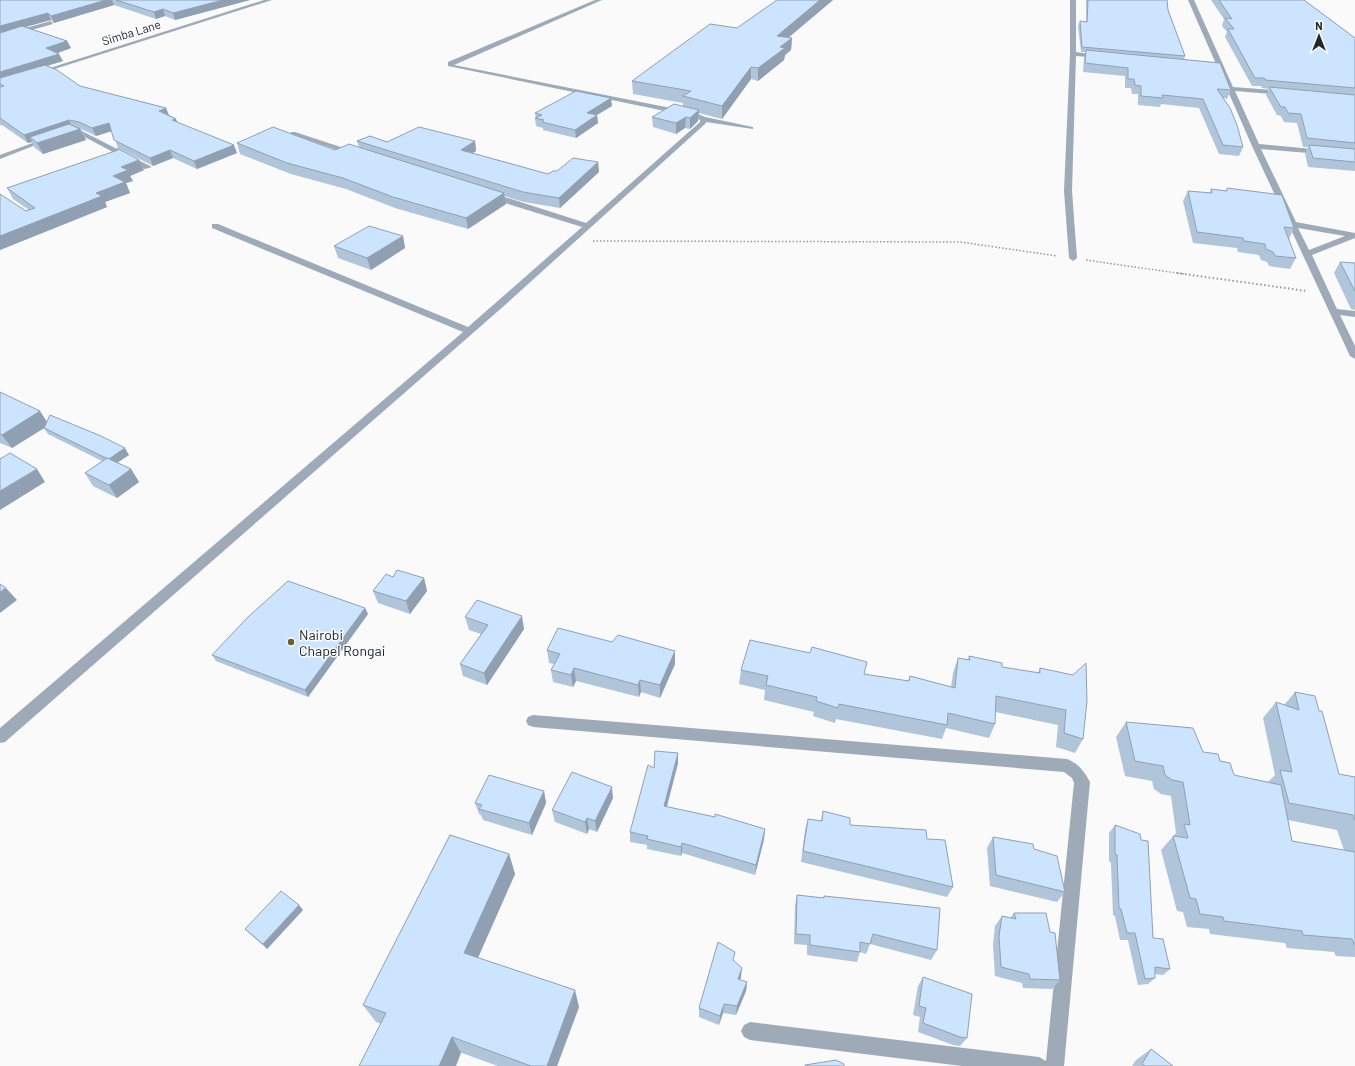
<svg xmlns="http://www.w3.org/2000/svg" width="1355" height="1066" viewBox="0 0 1355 1066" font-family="Barlow,sans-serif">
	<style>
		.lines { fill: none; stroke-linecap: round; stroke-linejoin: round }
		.path-far1 { stroke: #95999d; stroke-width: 1.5; stroke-dasharray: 1.5 2; stroke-linecap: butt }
		.path { stroke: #95999d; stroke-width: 2; stroke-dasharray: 1.5 2.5; stroke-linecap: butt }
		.minor { fill: #9eaab8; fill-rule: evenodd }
		.wall { fill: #b0c4da; fill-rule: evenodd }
		.shaded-wall { fill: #90a0b2 }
		.building { fill: #cde4fe; stroke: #90a0b2 }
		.poi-dot { fill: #6b5f2c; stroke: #fafafa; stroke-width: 1.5 }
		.labels { text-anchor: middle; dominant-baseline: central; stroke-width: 3; stroke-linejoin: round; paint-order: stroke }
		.far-street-label { font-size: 12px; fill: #202932; stroke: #fafafa }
		.poi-label { font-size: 14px; fill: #202932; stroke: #fafafa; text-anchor: start }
	</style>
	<rect width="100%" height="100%" fill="#fafafa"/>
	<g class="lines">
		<g class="path-far1">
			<polyline points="593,241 960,242 1057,256"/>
			<polyline points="1086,260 1184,274"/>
		</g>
		<polyline class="path" points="1177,273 1307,291"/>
		<g class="minor">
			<polygon points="264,0 272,0 39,74 34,73"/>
			<polygon points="595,0 602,0 454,65 696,113 705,117 753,127 753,129 706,122 705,124 505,305 5,742 0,743 0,728 463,332 212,228 212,224 218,224 468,327 582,227 486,197 486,193 492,193 586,223 700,122 700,120 694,117 448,66 448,62"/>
			<polygon points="1070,0 1076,0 1076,52 1103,56 1100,58 1076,56 1072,191 1077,258 1073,261 1069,258 1064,191 1070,54"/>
			<path d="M1188,0H1194L1233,87L1283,91L1286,93L1283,95L1235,91L1259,144L1355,153V157L1261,149L1296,222L1355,233V238L1312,255L1337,309L1355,311V317L1340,315L1355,346V359L1350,356L1252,146ZM1298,228L1345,236L1309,250Z"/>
			<polygon points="51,21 53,24 0,39 0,35"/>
			<polygon points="67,130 82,131 152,167 145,169 79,134 65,133 64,132"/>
			<polygon points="291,132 295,132 359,153 352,155 291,134"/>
			<polygon points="46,138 51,139 0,159 0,155"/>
			<path d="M533,715L1067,759C1079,764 1084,771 1090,782L1064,1066H962L750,1040L744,1037L741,1031L744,1025L750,1022L1039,1057L1046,1061L1074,783L1072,778L1064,772L533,727L528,725L526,721L528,717Z"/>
		</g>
	</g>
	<g class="wall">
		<polygon points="0,0 250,0 175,20 165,16 156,19 114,5 54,23 51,20 24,27 67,41 71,48 57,53 63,61 47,66 80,86 166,108 169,115 176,119 177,122 237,153 197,169 173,158 153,166 118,148 112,131 96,136 81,129 86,140 43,154 35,148 32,142 28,143 2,125 0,125"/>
		<polygon points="777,0 833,0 788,38 792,38 791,50 785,55 784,60 758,81 751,79 722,119 699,113 698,121 690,129 685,128 676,134 653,127 652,117 683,106 683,103 633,94 632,81 737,28"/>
		<polygon points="1086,0 1167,0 1168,10 1185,56 1184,59 1231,90 1227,99 1223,98 1243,147 1239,156 1219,154 1199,108 1161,104 1160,107 1138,105 1138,94 1132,94 1131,88 1125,88 1125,76 1083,72 1084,58 1086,52 1081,52 1078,26 1080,21 1086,22"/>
		<polygon points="1211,0 1304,0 1355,38 1355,171 1308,167 1305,154 1308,147 1303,147 1297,123 1284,122 1281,116 1277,115 1266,95 1269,89 1262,88 1261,86 1252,86 1225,37 1227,32 1222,26 1224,19"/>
		<polygon points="612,106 596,115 597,115 598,123 576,138 543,130 543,128 536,126 535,118 536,118 535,113"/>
		<polygon points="357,141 387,142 475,141 476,151 472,153 548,174 557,171 598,162 599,172 560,208 524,202 504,196 506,204 468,229 395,208 346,189 291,174 240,154 237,143 335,150 359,147"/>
		<polygon points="139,160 144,170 130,176 133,181 126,183 130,193 105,202 107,207 0,250 0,194 26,211 29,210 13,199 7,188"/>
		<polygon points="1227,188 1294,228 1289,239 1296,258 1290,269 1269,266 1267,262 1261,260 1259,255 1238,252 1237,248 1193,243 1183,201 1188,191 1210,193 1211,189 1226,191"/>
		<polygon points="403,236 405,248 371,270 338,258 334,246"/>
		<polygon points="1340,262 1355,263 1355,310 1351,309 1334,273"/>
		<polygon points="0,392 47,422 129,455 117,463 131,469 139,482 117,498 93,486 85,473 102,461 48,434 44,428 12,448 0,443"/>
		<polygon points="393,577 424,578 427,591 410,614 378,603 373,591"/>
		<polygon points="365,608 368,614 308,697 216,661 212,655"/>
		<polygon points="465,617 524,629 487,685 463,676 460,664 481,634 469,630"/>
		<polygon points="547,650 675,664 660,698 641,692 639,697 576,681 573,687 553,682 551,670 554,664 549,663"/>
		<polygon points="969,656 1002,667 1038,673 1040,668 1083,739 1075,753 1056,747 1058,725 995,712 995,724 989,738 946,728 942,739 836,719 835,723 813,716 814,712 764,700 765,690 739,684 741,670 864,674 908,681 910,676 951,687 953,673 958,658 968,660"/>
		<path d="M1295,692L1319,711L1339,774L1355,777V957L1336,956L1334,952L1287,948L1285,943L1210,934L1209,929L1187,927L1183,912L1177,911L1161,850L1176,833L1171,796L1161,794L1154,789L1152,781L1125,776L1116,737L1126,722L1203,752L1220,761L1234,775L1268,782L1275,775L1263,718L1276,702L1284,705ZM1288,820L1337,830L1344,850L1292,841Z"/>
		<polygon points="678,763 667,807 765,829 764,839 755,875 682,853 681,856 647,849 647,845 630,842 630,832 654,768"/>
		<polygon points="544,791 546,803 532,835 483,820 481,815 479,814 475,803"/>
		<polygon points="613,798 597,832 589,829 587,834 555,822 552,810"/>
		<polygon points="823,811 850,825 927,839 953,887 947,897 801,862 805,830 808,819 821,821"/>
		<polygon points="1115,825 1141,840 1153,938 1170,969 1163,975 1155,974 1155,978 1148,984 1138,985 1128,940 1120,940 1115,916 1113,915 1111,863 1109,861 1109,833"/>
		<polygon points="993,837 1034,849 1065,892 1057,902 990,886 987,848"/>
		<polygon points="509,854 515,874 478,958 579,1007 557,1066 498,1066 376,1022 363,1005"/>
		<polygon points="797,895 824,898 824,896 937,950 931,960 870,944 866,954 860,952 857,962 807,955 807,945 794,944 795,905"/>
		<polygon points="303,910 267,949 250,934 245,929"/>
		<polygon points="1014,913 1060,980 1052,989 1023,988 1022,983 995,976 993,945 995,926 1002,916 1010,918"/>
		<polygon points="734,960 741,977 740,980 747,982 746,991 736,1015 723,1013 719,1025 699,1017 699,1008"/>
		<polygon points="923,977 967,1038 960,1046 953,1045 918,1032 920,1017 913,1015 918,986"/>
		<polygon points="1151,1049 1173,1066 1132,1066 1136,1060"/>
	</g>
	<g class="shaded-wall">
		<polygon points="106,0 112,0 114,5 54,23 51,16"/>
		<polygon points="223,0 250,0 175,20 173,13"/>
		<polygon points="820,0 833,0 776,48 777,36"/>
		<polygon points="163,9 165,16 156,19 154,12"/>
		<polygon points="48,13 51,20 0,34 0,26"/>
		<polygon points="792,38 791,50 785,55 784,60 758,81 758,68 780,47"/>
		<polygon points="67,41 71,48 50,56 46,48"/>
		<polygon points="59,54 63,61 0,80 0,72"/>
		<polygon points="751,67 751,79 722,119 722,106"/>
		<polygon points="611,98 612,106 587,121 587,113"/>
		<polygon points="166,108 169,116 159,111"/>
		<polygon points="699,110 698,121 690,129 690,118"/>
		<polygon points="597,115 598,123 576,138 575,130"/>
		<polygon points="686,117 685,128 676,134 676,123"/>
		<polygon points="176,119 179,127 172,120"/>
		<polygon points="69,120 72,128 30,137 32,142 28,143 24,135"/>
		<polygon points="109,123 112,131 96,136 92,128"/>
		<polygon points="80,129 86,140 43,154 37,143"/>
		<polygon points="475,141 476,151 462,159 461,150"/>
		<polygon points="234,145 237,153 197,169 194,161"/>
		<polygon points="170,150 173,158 153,166 150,158"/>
		<polygon points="139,160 144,170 130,176 133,181 126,183 130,193 105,202 107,207 0,250 0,236 96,193 121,167"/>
		<polygon points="598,162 599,172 560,208 559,198"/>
		<polygon points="504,193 506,204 468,229 466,218"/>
		<polygon points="403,236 405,248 371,270 367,258"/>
		<polygon points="40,411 49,425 12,448 2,435"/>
		<polygon points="125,448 129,455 112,466 108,459"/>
		<polygon points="37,469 45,482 0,510 0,491"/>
		<polygon points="131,469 139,482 117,498 109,485"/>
		<polygon points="424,578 427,591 410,614 406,601"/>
		<polygon points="6,588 17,600 0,613 0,592"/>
		<polygon points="365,608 368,614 308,697 305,690"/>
		<polygon points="522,616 524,629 487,685 484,673"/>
		<polygon points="675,651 675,664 660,698 660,685"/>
		<polygon points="574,668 576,681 573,687 571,675"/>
		<polygon points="640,680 641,692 639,697 638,685"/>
		<polygon points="678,753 678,763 664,817 664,806"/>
		<polygon points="612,787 613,798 597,832 595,821"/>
		<polygon points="544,791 546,803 532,835 529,823"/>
		<polygon points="587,818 589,829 587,834 585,822"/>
		<polygon points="765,829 764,839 755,875 756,865"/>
		<polygon points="682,843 682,853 681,856 681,847"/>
		<polygon points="509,854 515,874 472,971 464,953"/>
		<polygon points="299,905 303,910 267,949 263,944"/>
		<polygon points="742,968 741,977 737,988 738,979"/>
		<polygon points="747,982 746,991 736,1015 737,1006"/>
		<polygon points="575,990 579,1007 557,1066 547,1066"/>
		<polygon points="724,1004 723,1013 719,1025 720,1016"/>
		<polygon points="452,1037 461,1053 456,1066 439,1066"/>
	</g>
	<g class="building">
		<polygon points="0,0 106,0 51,16 48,13 0,26"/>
		<polygon points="116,0 223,0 173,13 163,9 154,12"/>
		<polygon points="777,0 820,0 777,36 792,38 780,47 785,48 758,68 751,67 722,106 683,96 691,91 632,81 710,24 737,28"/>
		<polygon points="1088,0 1167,0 1168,10 1185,56 1082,47 1080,21 1087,22"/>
		<polygon points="1219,0 1304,0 1355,38 1355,88 1265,80 1264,78 1255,78 1228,29 1234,29 1225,18 1232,19"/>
		<polygon points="22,26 67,41 46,48 59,54 0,72 0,33"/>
		<polygon points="1086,50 1220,63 1231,90 1217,89 1230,108 1237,125 1243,147 1223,145 1203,99 1162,95 1163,98 1141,96 1141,86 1135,85 1134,79 1128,79 1128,68 1085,63"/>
		<polygon points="45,65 57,70 80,86 166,108 159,111 176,119 172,120 234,145 194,161 170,150 150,158 114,140 109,123 92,128 79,122 69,120 24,135 0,118 0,87 4,86 0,84 0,78"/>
		<polygon points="1269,87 1355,95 1355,143 1307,138 1301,114 1288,113 1285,107 1281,107"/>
		<polygon points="576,91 611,98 587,113 597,115 575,130 542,122 544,120 535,118 542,115 535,113"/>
		<polygon points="674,104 699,110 690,118 686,117 676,123 652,117"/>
		<polygon points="69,124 80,129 37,143 30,137"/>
		<polygon points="273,127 335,150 349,144 504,193 466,218 393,197 343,178 287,163 237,143"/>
		<polygon points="419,127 475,141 461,150 548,174 553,171 557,171 573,158 598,162 559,198 523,192 357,141 370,136 387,142"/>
		<polygon points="1309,145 1355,149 1355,162 1313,158"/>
		<polygon points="117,148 139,160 121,167 128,170 113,176 125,182 96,193 102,196 0,236 0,194 26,211 35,208 7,188 118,150"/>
		<polygon points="1227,188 1282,195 1294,228 1284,227 1296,258 1275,256 1273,252 1266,249 1265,244 1244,241 1243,238 1197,232 1188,191 1212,193 1211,189 1227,191"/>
		<polygon points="369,226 403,236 367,258 334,246"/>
		<polygon points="1340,262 1355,263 1355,291"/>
		<polygon points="0,392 40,411 2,435 0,434"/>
		<polygon points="50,415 101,436 125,448 109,459 107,458 106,458 44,428"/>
		<polygon points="10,453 37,469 0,491 0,459"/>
		<polygon points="107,458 131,469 109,485 85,473"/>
		<polygon points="397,570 424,578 406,601 373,591 386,574 393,577"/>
		<polygon points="288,581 365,608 305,690 212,655 248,617"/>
		<polygon points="0,584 6,588 0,592"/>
		<polygon points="477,600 522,616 484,673 460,664 488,625 465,617"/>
		<polygon points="558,628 612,642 618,635 675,651 660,685 640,680 638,685 574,668 571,675 551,670 560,654 547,650"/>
		<polygon points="750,640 810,653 812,647 867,662 864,674 909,681 910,676 955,688 958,658 970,660 969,656 1002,663 1002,667 1040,673 1040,668 1073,675 1086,663 1087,701 1083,739 1064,733 1066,710 996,696 995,724 948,713 947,725 839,704 838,708 816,701 817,697 766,685 768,676 741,670"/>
		<polygon points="1295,692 1315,696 1319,711 1322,711 1339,774 1355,777 1355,820 1353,815 1289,803 1280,770 1292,772 1276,702 1299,710"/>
		<polygon points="1126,722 1193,728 1203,752 1218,754 1220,761 1230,763 1234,775 1281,785 1292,841 1355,852 1355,944 1354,944 1352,939 1303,935 1302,931 1224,921 1223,917 1200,914 1196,899 1190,898 1173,836 1188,838 1184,824 1190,825 1183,782 1172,780 1165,775 1163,766 1135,761"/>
		<polygon points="655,751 678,753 664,806 715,817 715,814 765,829 756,865 682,843 681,847 647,839 648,836 630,832 648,765 654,768"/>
		<polygon points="572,772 612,787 595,821 587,818 585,822 552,810"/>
		<polygon points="489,775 544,791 529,823 479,809 482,805 475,803"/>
		<polygon points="823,811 850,818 850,825 926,830 927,839 945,840 953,887 803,851 808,819 822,821"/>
		<polygon points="1115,825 1140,834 1141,840 1148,841 1153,938 1163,939 1170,969 1155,967 1155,978 1145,979 1135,933 1127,933 1121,909 1119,908 1117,855 1115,854"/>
		<polygon points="450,835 509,854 464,953 575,990 547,1066 531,1066 452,1037 439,1066 359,1066 386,1013 363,1005"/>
		<polygon points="993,837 1033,844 1034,849 1057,856 1065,892 996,875"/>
		<polygon points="281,891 299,905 263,944 245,929"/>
		<polygon points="797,895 824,898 824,896 940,908 937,950 873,934 870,944 860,942 860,952 810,945 810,935 796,934"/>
		<polygon points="1014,913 1046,913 1050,932 1055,933 1060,980 1030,979 1029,974 1001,967 999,936 1002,916 1016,919"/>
		<polygon points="718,942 735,952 733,960 742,968 738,979 747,982 737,1006 724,1004 720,1016 699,1008"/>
		<polygon points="923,977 972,994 967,1038 960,1037 923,1023 926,1008 919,1006"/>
		<polygon points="1151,1049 1173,1066 1145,1066 1142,1064"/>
		<polygon points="836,1060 844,1064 844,1066 805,1066 805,1065"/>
	</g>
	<circle class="poi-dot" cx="291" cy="642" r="4"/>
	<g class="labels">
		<g class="far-street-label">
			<text transform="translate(131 32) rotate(-17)">Simba Lane</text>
		</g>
		<g class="poi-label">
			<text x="299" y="634">Nairobi<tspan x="299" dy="16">Chapel Rongai</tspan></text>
		</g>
	</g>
	<g transform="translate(1319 36)" stroke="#fafafa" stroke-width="3" paint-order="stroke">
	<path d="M0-3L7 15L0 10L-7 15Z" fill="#202932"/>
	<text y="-6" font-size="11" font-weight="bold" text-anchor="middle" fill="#202932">N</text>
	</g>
</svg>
